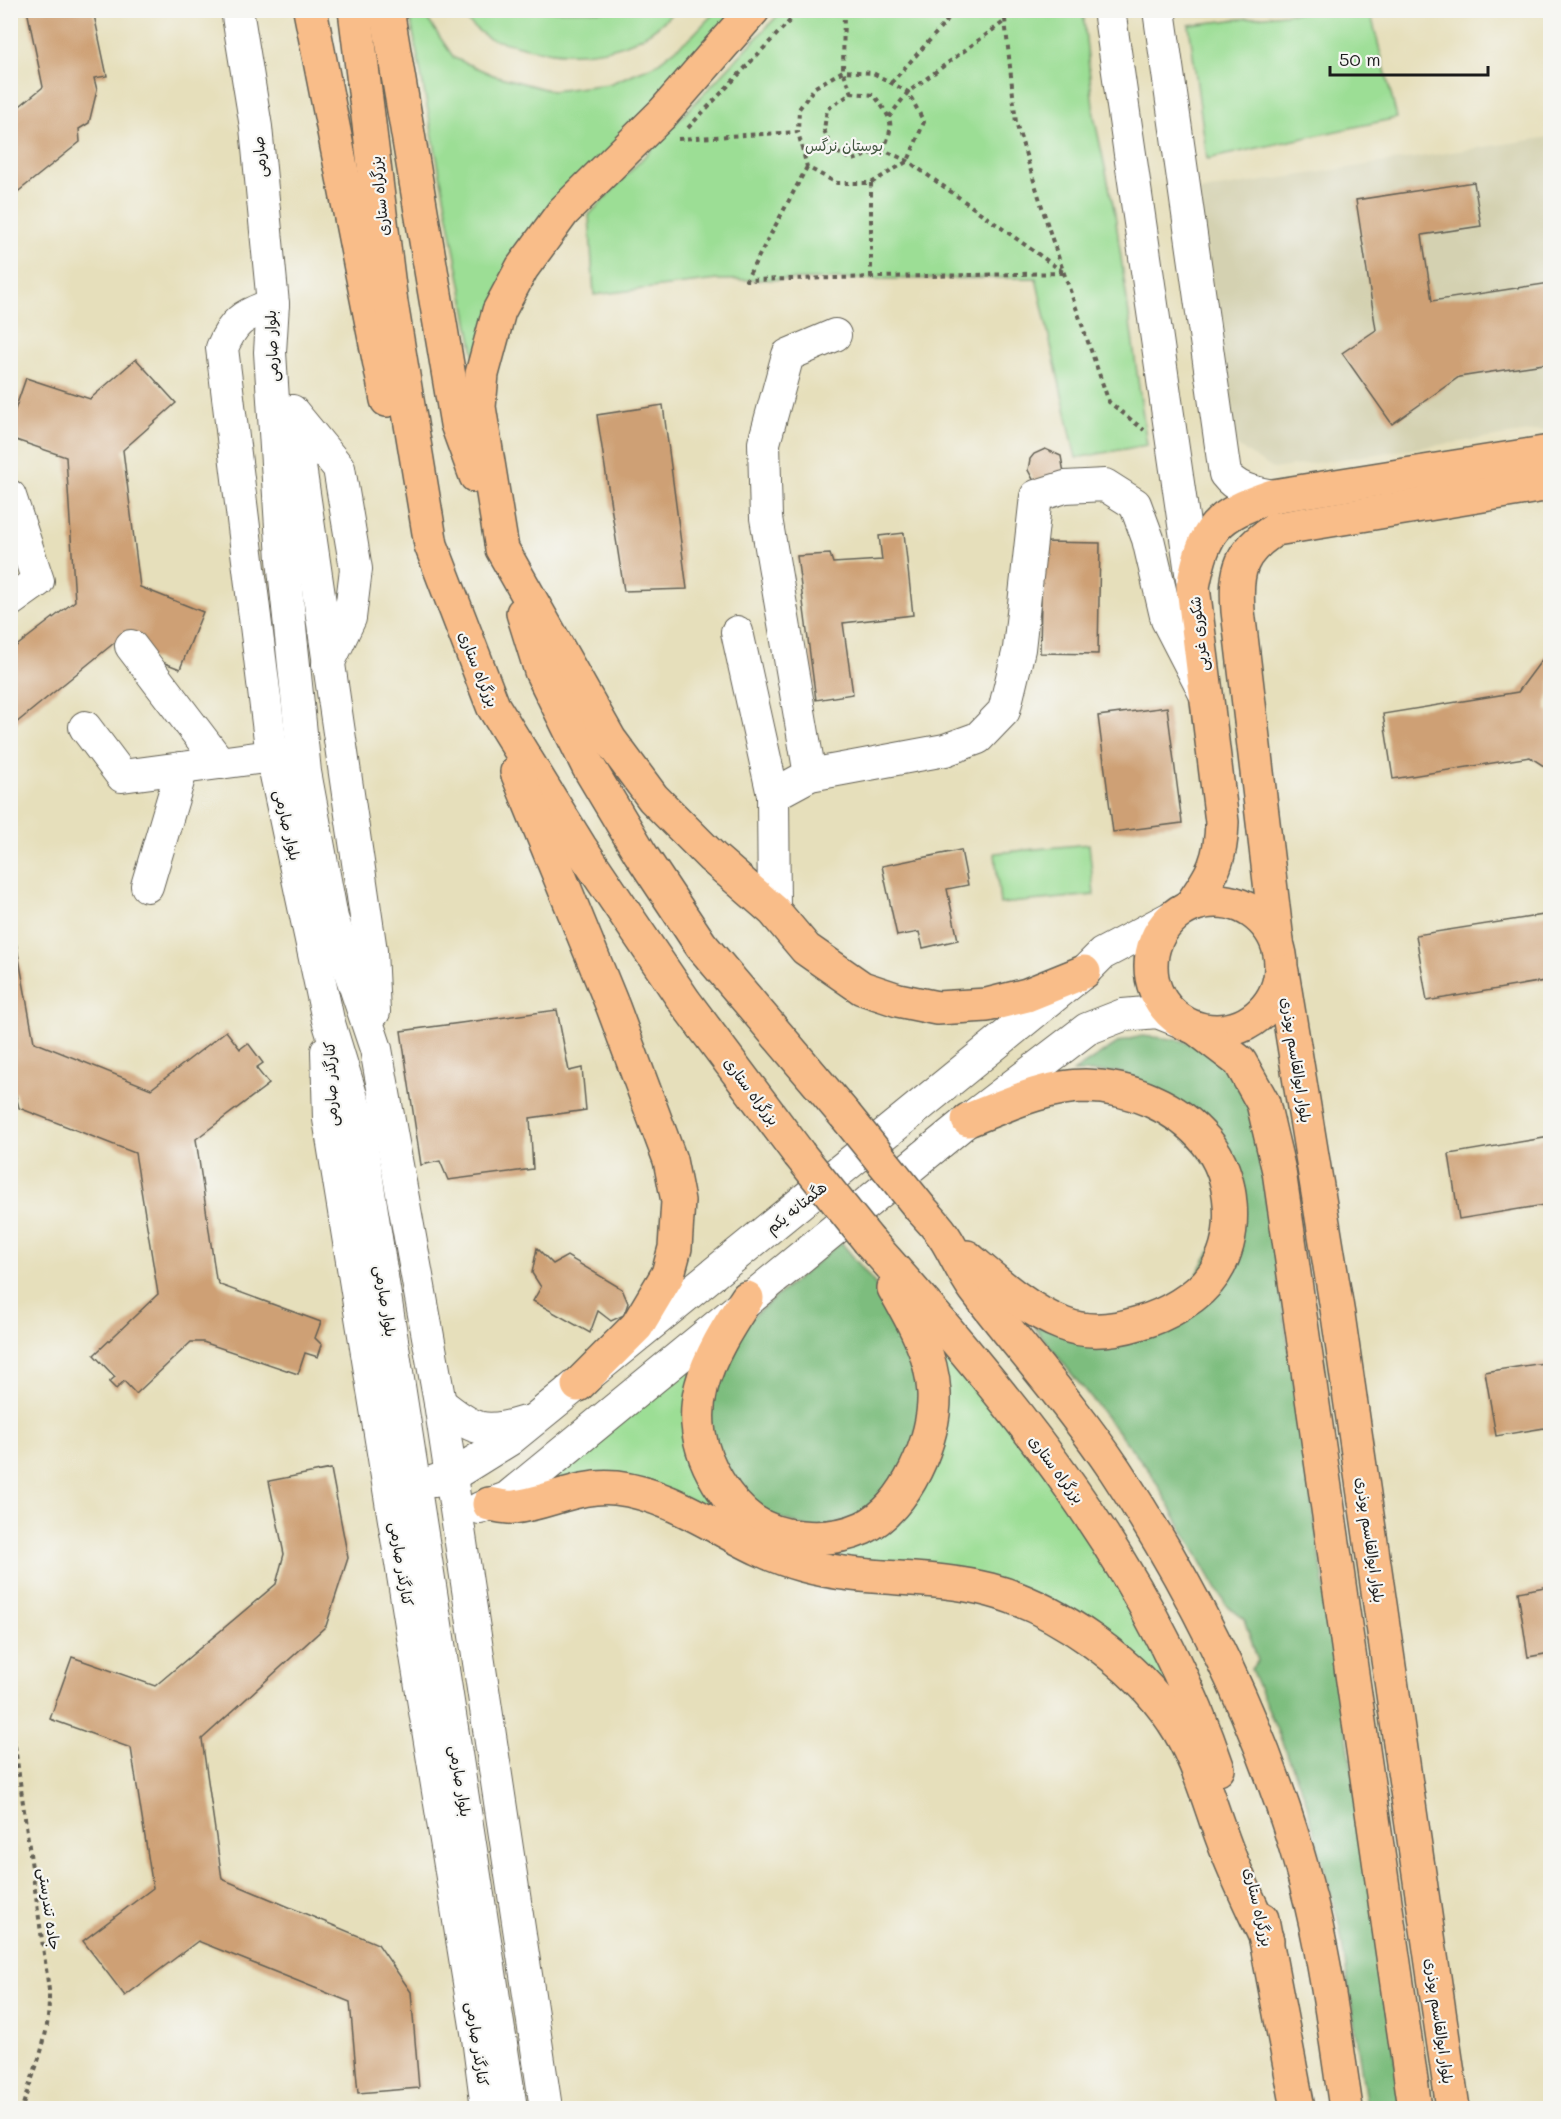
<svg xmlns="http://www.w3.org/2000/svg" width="1561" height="2119" viewBox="0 0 1561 2119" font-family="Mali,'Playpen Sans Arabic',sans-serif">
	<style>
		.built { fill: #d4d1b1 }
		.green { fill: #9cde95; stroke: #5c7d58; stroke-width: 1.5 }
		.forest { fill: #7dbd7e; stroke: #4c6c4d; stroke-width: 1.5 }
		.building { fill: #cea074 }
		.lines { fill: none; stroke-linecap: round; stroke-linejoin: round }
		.minor-casing { stroke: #636054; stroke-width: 34 }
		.major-casing { stroke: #636054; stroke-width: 36 }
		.highway-casing { stroke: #636054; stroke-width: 36 }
		.path { stroke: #636054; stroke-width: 4; stroke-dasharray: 4.5 4.5; stroke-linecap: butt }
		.minor { stroke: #fff; stroke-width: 32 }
		.major { stroke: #f9bd89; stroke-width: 33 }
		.highway { stroke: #f9bd89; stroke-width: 33 }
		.highway-bridge-casing { stroke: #636054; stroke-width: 36; stroke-linecap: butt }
		.highway-bridge { stroke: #f9bd89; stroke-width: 33 }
		.labels { text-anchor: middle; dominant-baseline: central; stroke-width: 4.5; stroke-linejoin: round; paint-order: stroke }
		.park-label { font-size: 15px; fill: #425640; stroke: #f6f6f2 }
		.street-label { font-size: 15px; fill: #1c1c1c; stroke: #f6f6f2 }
	</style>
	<rect width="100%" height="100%" fill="#f6f6f2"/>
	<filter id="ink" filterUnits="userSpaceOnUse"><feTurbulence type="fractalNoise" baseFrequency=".0167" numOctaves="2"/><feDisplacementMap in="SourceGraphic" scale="12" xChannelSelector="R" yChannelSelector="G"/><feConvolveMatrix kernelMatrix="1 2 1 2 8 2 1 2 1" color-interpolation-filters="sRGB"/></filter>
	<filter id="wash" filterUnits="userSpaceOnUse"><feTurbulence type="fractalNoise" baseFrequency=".008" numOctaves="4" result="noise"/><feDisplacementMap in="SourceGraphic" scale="24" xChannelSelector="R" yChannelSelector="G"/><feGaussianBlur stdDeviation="1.35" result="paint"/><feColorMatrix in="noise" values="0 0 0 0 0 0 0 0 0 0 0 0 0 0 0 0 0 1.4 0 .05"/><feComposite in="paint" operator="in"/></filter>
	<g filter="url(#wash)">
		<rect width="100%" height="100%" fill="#e6dfbb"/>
		<polygon class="built" points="1550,137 1550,429 1273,469 1236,445 1198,191"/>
		<g class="green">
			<polygon points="409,11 422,11 454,58 493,75 552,91 609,84 655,65 692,36 716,11 740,11 648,109 475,358"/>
			<path d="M456,11H674C634,57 570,60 515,45C505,42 492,41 484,35C474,28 465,19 456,11Z"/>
			<polygon points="782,11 1083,11 1094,116 1115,214 1147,445 1076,458 1036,278 717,280 594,295 589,215"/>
			<polygon points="1309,11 1370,11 1397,118 1207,159 1189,25"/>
			<polygon points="1089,844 1094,895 1000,904 995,853"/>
			<polygon points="926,1326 1068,1497 1166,1670 1209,1781 1078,1623 863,1570 816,1549"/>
			<polygon points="719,1328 729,1515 682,1500 530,1493"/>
		</g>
		<g class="forest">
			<path d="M1141,1036C1162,1038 1188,1039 1207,1049C1229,1061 1244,1096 1254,1118L1403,2108H1367L1339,1923L1304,1794L1251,1669L1258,1661L1244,1619L1226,1605L1150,1472L1035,1328L1168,1326L1237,1203L1142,1081L1118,1072H1073L1119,1042Z"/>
			<polygon points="841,1242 901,1316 923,1389 911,1459 865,1515 814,1529 751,1509 710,1435 708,1414 731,1335"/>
		</g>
		<g id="blocks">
			<g class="building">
				<polygon points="27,10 93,10 107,76 94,78 97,90 89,123 79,129 80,142 10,198 10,114 43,87"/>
				<polygon points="1474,182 1481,226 1422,235 1432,301 1550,283 1550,363 1459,377 1392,424 1342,353 1376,330 1356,200"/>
				<polygon points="136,359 176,403 123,450 140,587 203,612 180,669 114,643 10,728 10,651 75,601 66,457 10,438 10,424 26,378 90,399"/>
				<polygon points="663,405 687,589 624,591 597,415"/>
				<polygon points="1045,449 1061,456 1064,473 1034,481 1028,470 1030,459 1034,454"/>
				<polygon points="904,533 913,615 843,623 853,694 816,700 797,556 830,554 833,563 882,560 879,536"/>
				<polygon points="1042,542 1100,543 1098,654 1040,653"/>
				<polygon points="1550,649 1550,695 1546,702 1547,711 1550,710 1550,770 1530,757 1393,779 1383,714 1518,692"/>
				<polygon points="1167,707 1182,823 1113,832 1098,716"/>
				<polygon points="961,850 968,885 947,889 958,940 923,948 919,932 897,936 882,866"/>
				<polygon points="1550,914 1550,980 1427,1001 1416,935"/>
				<polygon points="10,931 14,931 34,1042 151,1089 226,1031 240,1049 248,1043 263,1063 256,1068 269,1084 196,1139 216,1279 220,1285 321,1322 315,1338 322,1345 318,1357 305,1353 298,1374 203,1342 191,1342 136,1394 124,1381 116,1389 109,1382 115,1377 94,1355 158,1294 135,1153 19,1108 15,1092 10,1094"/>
				<polygon points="557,1010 569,1071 582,1068 586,1110 530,1118 533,1169 448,1180 440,1161 421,1165 401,1031"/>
				<polygon points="1550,1137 1550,1204 1459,1219 1449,1154"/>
				<polygon points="537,1248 553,1264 567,1256 622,1289 628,1303 624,1315 611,1321 598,1311 590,1333 533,1301 541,1287 532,1273"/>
				<polygon points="1550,1362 1550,1427 1496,1436 1485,1372"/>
				<polygon points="331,1469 348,1558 326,1626 202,1739 222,1879 378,1944 411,1992 419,2088 358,2093 350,2002 198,1941 125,1996 83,1941 153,1888 131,1748 50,1719 72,1657 155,1686 276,1584 284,1554 269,1481"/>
				<polygon points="1550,1586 1550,1653 1528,1657 1518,1592"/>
			</g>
		</g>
	</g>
	<g filter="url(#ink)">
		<use href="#blocks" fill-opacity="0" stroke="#636054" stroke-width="1.5"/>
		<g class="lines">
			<g class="minor-casing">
				<g id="minor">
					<polyline points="237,10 256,127 273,304 270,352 283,559 305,772 332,918 376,1049 440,1403 546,2108"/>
					<polyline points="1109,10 1193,586"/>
					<path d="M1159,10L1225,474C1237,490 1253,492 1273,496"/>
					<path d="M273,304C245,316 235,317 222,348L272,756L328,1020L357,1115L511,2108"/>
					<polyline points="292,411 339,468 356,569 350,618 328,664"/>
					<polyline points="295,432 371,951 374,1012"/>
					<polyline points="10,496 38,581 10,601"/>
					<polyline points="737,632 773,795"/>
					<polyline points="131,646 220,763"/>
					<polyline points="85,727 122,776 272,756"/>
					<polyline points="810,775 766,518 764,443 788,355 835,335"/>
					<polyline points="147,886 182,768"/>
					<polyline points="774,911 773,795 810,775 945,750 978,738 1004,711 1019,649 1036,496 1065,487 1105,485 1135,504 1148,539 1167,620 1204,692"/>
					<polyline points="327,1051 329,1119 478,2038 487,2108"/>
					<path d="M440,1403C473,1430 484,1435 525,1422"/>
					<polyline points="435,1481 451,1476 509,1440 1084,972 1102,954 1170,918"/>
					<polyline points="480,1508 507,1498 968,1120 1087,1029 1123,1015 1157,1012 1177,1020"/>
				</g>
			</g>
			<g class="major-casing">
				<g id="major">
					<circle cx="1216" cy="966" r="65"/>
					<path d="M1191,905C1213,874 1221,860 1222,822L1193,587C1204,528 1216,515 1273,496L1550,452"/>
					<path d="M1277,941L1238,611C1235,570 1240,551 1276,529L1550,484"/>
					<polyline points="1282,972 1338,1315 1453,2108"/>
					<polyline points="1197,1029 1240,1062 1263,1103 1279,1171 1415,2108"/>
				</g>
			</g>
			<g class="highway-casing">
				<g id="highway">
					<polyline points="310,10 387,400"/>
					<polyline points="355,10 391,303 431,545 493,706 580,847 685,1002 799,1154"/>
					<polyline points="387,10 457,424 476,476"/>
					<polyline points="753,10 663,113 563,212 522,268 499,311 482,374 479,407 502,549 610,740 653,798 712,857 774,911 806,949 862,988 898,1000 937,1008 987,1005 1027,995 1084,972"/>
					<polyline points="523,613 541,671 588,766 640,853 701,945 845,1115"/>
					<polyline points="517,772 613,1007 670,1160 678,1201 675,1248 668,1274 637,1326 578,1385"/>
					<path d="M921,1209C930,1219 940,1229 947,1241C956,1256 964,1274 975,1289C1021,1349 1072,1406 1115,1470C1202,1602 1273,1749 1311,1903C1327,1971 1336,2040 1346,2108"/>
					<path d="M869,1241C1010,1398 1150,1566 1218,1769"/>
					<path d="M967,1257C995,1281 1028,1311 1063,1324C1087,1334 1116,1330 1139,1323C1165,1316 1199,1297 1214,1274C1239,1236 1235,1176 1206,1141C1177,1106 1130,1087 1085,1086C1045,1086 1004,1106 968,1120"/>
					<path d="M747,1298C707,1359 675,1412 718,1482C738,1515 762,1534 801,1537C822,1539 843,1537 863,1528C906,1508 936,1439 934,1393C932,1354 913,1321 894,1288"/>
					<path d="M489,1504C497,1505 506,1508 514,1507C549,1503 579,1484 616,1488C684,1496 737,1548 803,1565C864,1582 929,1574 990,1590C1055,1607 1136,1664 1173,1721C1197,1756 1208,1800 1223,1840C1235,1874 1252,1907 1267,1940"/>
					<polyline points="1262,1919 1298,2108"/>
				</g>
			</g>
			<g class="path">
				<polyline points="844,10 843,71 852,93"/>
				<polyline points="1004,10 1016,123 1052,239 1109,402 1144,430"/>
				<polyline points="891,83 957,10"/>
				<polyline points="889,117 908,92 1005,21"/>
				<polyline points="688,128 800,10"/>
				<polyline points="678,139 798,132 807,167 837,183 871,183 908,161 924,122 908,92 873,73 843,71 815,87 799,109 798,132"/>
				<path d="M883,150L853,160L832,150L824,130L827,109L852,93L874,95C891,119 896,122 883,150L908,161L1063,272"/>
				<polyline points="807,167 746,280 1063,273"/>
				<polyline points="871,183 871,278"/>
				<path d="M10,1710L49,1990C50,2042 36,2062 22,2108"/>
			</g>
			<use href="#minor" class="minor"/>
			<use href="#major" class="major"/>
			<use href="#highway" class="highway"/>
			<g class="highway-bridge-casing">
				<g id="highway-bridge">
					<polyline points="845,1115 921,1209"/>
					<polyline points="799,1154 869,1241"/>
				</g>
			</g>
			<use href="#highway-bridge" class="highway-bridge"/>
		</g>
	</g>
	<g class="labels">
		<g class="park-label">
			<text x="844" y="145">بوستان نرگس</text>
		</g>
		<g class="street-label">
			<text transform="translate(259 157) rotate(-95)">صارمی</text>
			<text transform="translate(379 196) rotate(-96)">بزرگراه ستاری</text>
			<text transform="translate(271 346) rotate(-92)">بلوار صارمی</text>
			<text transform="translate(1198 634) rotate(-96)">شکوری غربی</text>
			<text transform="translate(479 669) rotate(68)">بزرگراه ستاری</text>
			<text transform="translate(288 825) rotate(77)">بلوار صارمی</text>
			<text transform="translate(1297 1060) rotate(81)">بلوار ابوالقاسم بوذری</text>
			<text transform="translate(330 1084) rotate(-92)">کنارگذر صارمی</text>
			<text transform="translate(752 1091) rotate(53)">بزرگراه ستاری</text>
			<text transform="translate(796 1207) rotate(-39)">هگمتانه یکم</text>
			<text transform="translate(386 1301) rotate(81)">بلوار صارمی</text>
			<text transform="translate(1057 1469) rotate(53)">بزرگراه ستاری</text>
			<text transform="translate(1371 1540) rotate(82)">بلوار ابوالقاسم بوذری</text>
			<text transform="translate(402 1564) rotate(81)">کنارگذر صارمی</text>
			<text transform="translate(461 1781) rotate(81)">بلوار صارمی</text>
			<text transform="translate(1259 1907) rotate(77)">بزرگراه ستاری</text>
			<text transform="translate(50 1909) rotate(82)">جاده تندرستی</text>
			<text transform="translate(1440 2021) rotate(82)">بلوار ابوالقاسم بوذری</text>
			<text transform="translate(478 2044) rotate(82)">کنارگذر صارمی</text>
		</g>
	</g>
	<rect width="1561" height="2119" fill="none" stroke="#f6f6f2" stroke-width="36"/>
	<path d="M1330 66v9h158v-9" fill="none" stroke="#1c1c1c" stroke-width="3"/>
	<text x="1339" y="66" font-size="18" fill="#1c1c1c" stroke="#f6f6f2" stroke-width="4.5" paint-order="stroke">50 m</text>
</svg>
